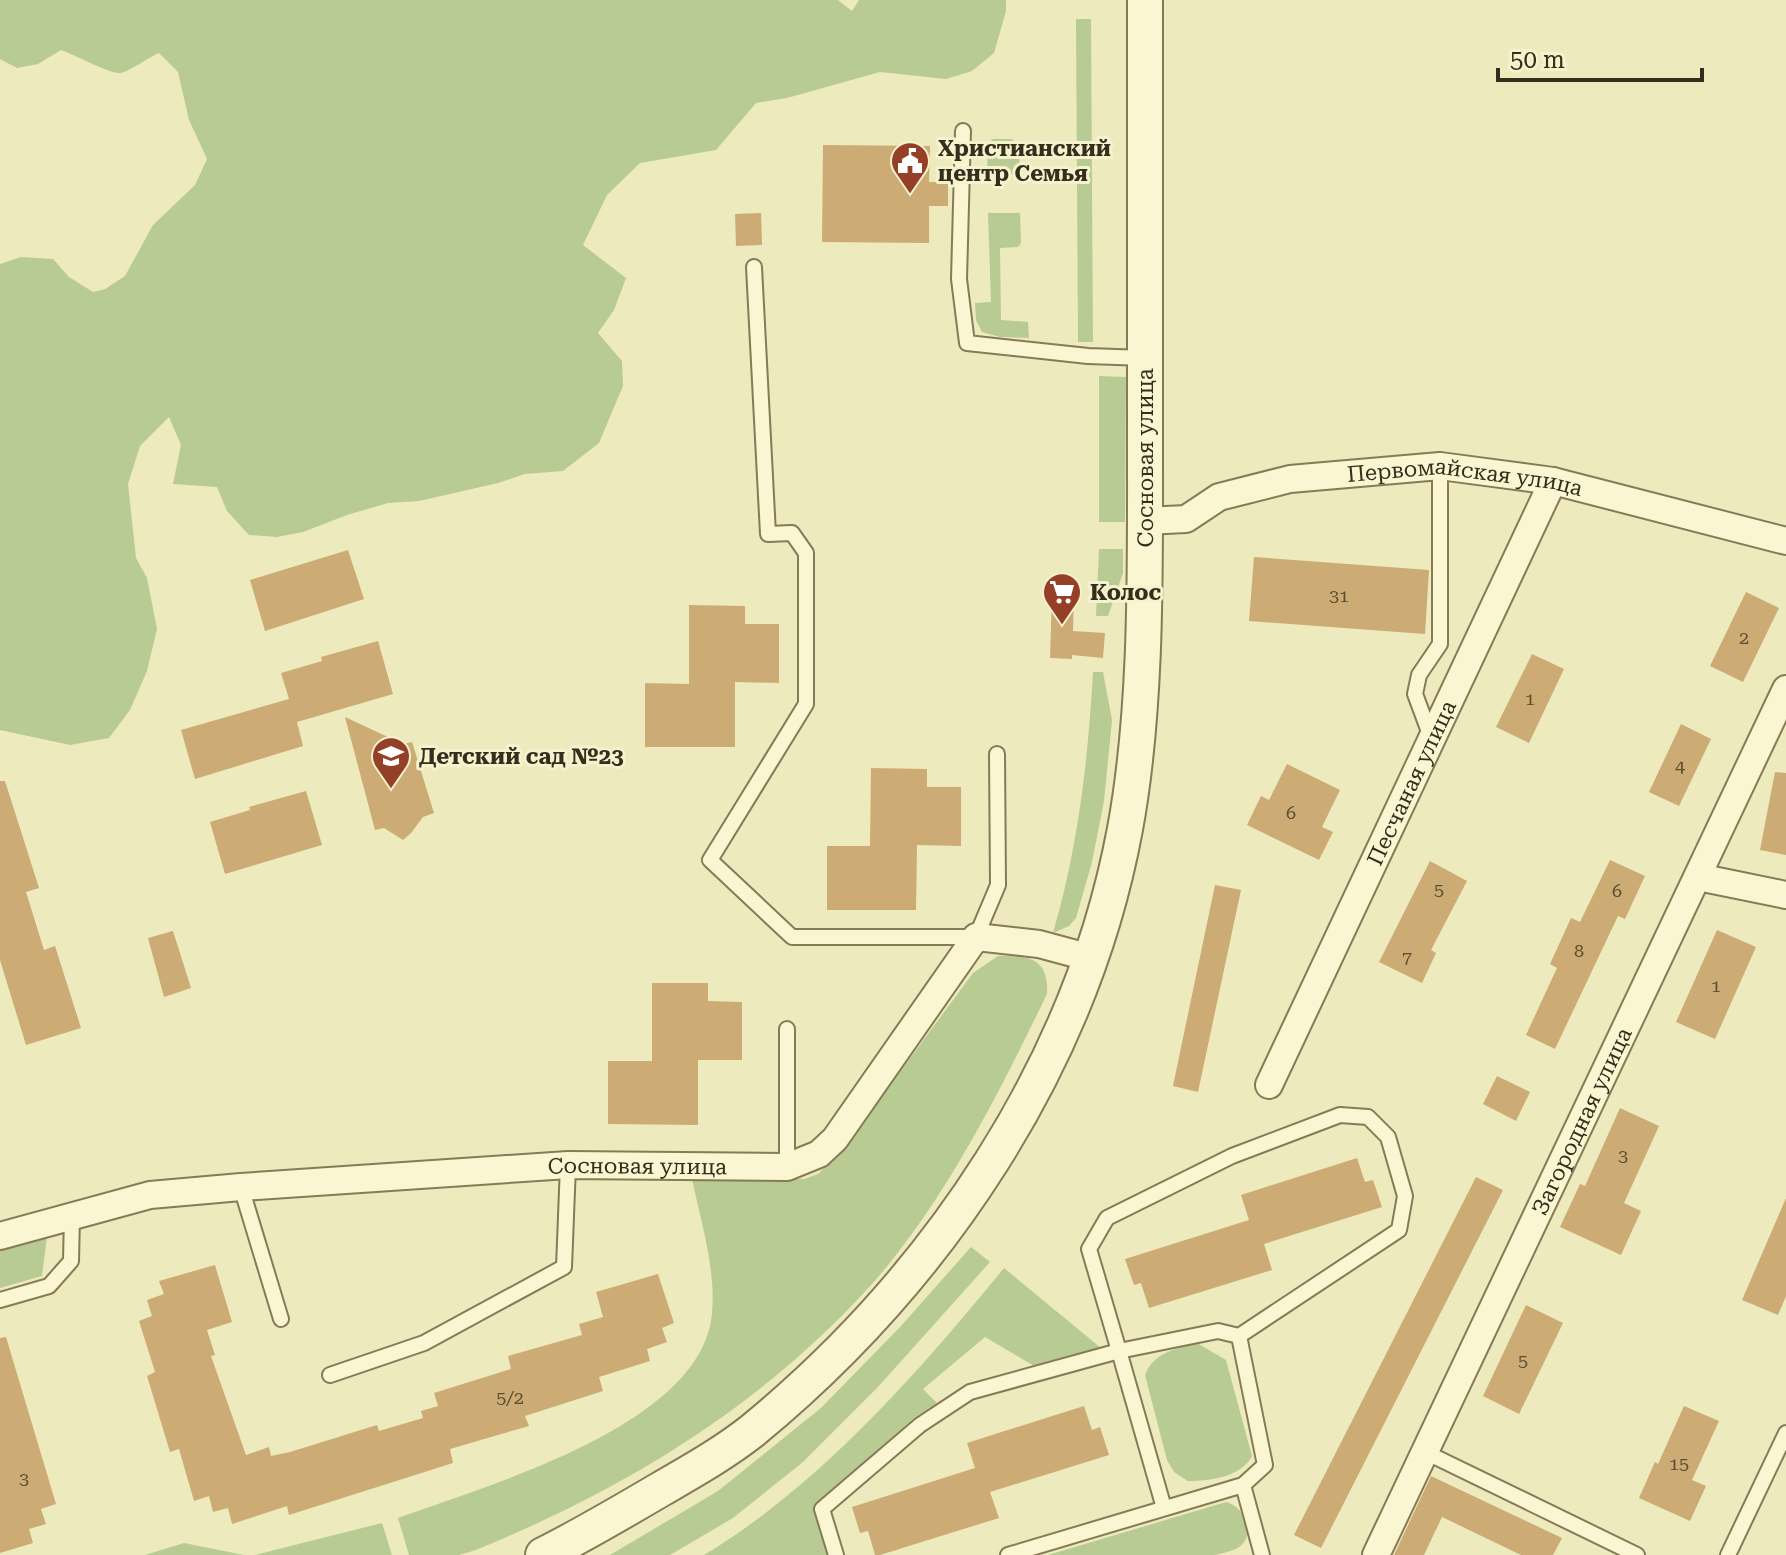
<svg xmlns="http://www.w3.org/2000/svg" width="1786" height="1555" viewBox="0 0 1786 1555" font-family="'Roboto Serif',serif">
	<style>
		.green { fill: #b8cb93 }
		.building { fill: #ccac74 }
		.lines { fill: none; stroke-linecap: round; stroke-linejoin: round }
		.service-casing { stroke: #867a57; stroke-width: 18 }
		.minor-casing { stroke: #867a57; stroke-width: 30 }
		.tertiary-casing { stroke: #867a57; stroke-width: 38 }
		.service { stroke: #f9f6d1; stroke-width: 14 }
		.minor { stroke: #f9f6d1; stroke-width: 26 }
		.tertiary { stroke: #f9f6d1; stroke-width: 34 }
		.labels { text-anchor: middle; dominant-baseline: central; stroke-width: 6; stroke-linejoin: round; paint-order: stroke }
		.number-label { font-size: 18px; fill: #5b4e32 }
		.poi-label { font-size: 22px; font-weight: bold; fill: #352e1c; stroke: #f5f2ce; text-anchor: start }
		.street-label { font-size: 22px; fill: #352e1c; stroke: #f5f2ce }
	</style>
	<rect width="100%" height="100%" fill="#edeabe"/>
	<g class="green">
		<path d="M0,0H838L852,11L859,0H1006V11L994,53L972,71L946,79L880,72L787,98L756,103L716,150L640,163L607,195L583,245L626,278L614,310L598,333L622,361L623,386L599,443L563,471L525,474L498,483L419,501L388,503L347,515L303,532L277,537L249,535L227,511L217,487L173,484L181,445L169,417L140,446L128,484L136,558L147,578L157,629L147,671L130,710L109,738L70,745L0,730V264L21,257L53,259L69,277L93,292L105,289L125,276L153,225L195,185L207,159L189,120L178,72L159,53C149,57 129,72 120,73C110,74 73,54 61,50L38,64L17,68L0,59Z"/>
		<polygon points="1076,19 1091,19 1093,342 1078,342"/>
		<polygon points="1011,139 1019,144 1020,175 987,174 988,143 993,139"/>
		<polygon points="988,213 1020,213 1021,243 1018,247 1000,248 1001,320 1028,322 1029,338 1000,337 982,332 976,320 975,303 991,302"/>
		<polygon points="1099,376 1126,377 1125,522 1099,522"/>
		<polygon points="1099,549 1123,549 1123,573 1108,616 1096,616"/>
		<path d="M1093,672H1103L1112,720L1104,801L1092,862L1076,918L1069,926L1053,933C1078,847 1088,761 1093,672Z"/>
		<path d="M998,956C1030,955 1049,959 1047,994C1000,1091 944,1203 872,1284C762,1406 624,1490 473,1551L459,1555H409L398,1518C488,1485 703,1425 712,1313C716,1269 701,1222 692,1179H804L818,1174L840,1153L973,973Z"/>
		<polygon points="47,1237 42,1276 0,1288 0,1251"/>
		<polygon points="971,1247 990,1262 878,1387 803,1462 733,1518 670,1555 610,1555 718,1491 821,1408 901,1326"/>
		<path d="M1004,1268L1101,1348L1034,1366L985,1337L923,1389L937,1403L915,1417L817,1504L830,1555H704C819,1486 920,1371 1004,1268Z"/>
		<path d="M1197,1343L1226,1360L1252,1456C1242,1477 1209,1481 1188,1481L1174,1472L1167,1460L1145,1375C1154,1352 1176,1349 1197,1343Z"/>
		<path d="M1226,1502C1244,1506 1257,1534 1239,1547C1233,1551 1223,1553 1215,1555H1048Z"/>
		<polygon points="382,1523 392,1555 255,1555"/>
		<polygon points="184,1543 244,1555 145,1555"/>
	</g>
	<g class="building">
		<polygon points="823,145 930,146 929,182 948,182 948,206 929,206 929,243 822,242"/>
		<polygon points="761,213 762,245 736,246 735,214"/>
		<polygon points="348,550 364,599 265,631 250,580"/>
		<polygon points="1254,557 1429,570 1425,634 1249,621"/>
		<polygon points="1746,592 1779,608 1743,682 1710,666"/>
		<polygon points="1052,593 1074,594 1073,631 1105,633 1103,658 1072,655 1072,659 1050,658"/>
		<polygon points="689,605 745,606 745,624 779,624 779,683 735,682 735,747 645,747 645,683 689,684"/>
		<polygon points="378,641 393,694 297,722 303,746 195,779 181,730 289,699 281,673 322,661 321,657"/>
		<polygon points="1532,654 1564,669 1529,743 1496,727"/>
		<polygon points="345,717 403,744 412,742 434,813 423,817 411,833 403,840 384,828 375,830"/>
		<polygon points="1681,724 1711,739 1679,806 1649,792"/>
		<polygon points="1287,764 1340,790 1322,827 1333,832 1319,860 1247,825 1261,796 1269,800"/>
		<polygon points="871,768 927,769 927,787 961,787 961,846 917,845 916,910 827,910 827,846 870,846"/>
		<polygon points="1775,772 1786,773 1786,855 1760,850"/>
		<polygon points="0,781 5,781 39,888 26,892 44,950 55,946 81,1028 26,1045 0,960"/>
		<polygon points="306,791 322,845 225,874 210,822 250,810 249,807"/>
		<polygon points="1610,860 1645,876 1625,919 1618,916 1555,1049 1526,1035 1557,968 1550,964 1571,918 1580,922"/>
		<polygon points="1430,861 1467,881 1431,950 1436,953 1422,983 1379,962"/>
		<polygon points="1215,885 1241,890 1198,1092 1173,1086"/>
		<polygon points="1717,930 1756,947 1715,1039 1676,1022"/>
		<polygon points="173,931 191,988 164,997 148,938"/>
		<polygon points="652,983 708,983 708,1001 742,1002 742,1060 698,1060 698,1125 608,1124 608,1061 652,1061"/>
		<polygon points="1497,1076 1530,1092 1516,1121 1483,1104"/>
		<polygon points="1620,1108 1659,1126 1624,1203 1641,1211 1621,1255 1560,1227 1580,1184 1585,1186"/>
		<polygon points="1357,1158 1365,1182 1373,1180 1382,1207 1264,1244 1272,1270 1149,1308 1141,1283 1134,1285 1125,1259 1249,1220 1241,1195"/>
		<polygon points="1476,1177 1503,1190 1321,1548 1294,1535"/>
		<polygon points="1786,1198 1786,1296 1778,1315 1742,1300"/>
		<polygon points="215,1265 232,1322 207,1330 215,1355 211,1356 246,1455 269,1447 271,1456 290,1452 377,1425 379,1431 423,1418 421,1411 438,1406 434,1393 511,1369 508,1356 582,1335 579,1324 603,1317 596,1292 658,1274 674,1323 662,1328 667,1342 647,1349 650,1361 599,1377 603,1391 525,1416 529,1426 450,1449 453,1463 289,1515 287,1506 232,1524 228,1508 213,1512 209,1496 194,1501 179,1449 170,1452 147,1376 155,1372 139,1321 152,1316 147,1300 164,1294 159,1281"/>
		<polygon points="1526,1305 1563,1323 1519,1414 1483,1396"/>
		<polygon points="6,1337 56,1504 41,1509 46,1524 29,1529 33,1543 0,1553 0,1338"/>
		<polygon points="1084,1406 1092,1430 1100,1427 1109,1455 990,1492 999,1518 880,1555 875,1555 868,1531 860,1533 852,1507 975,1468 967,1443"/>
		<polygon points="1684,1406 1719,1421 1692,1480 1706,1486 1690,1521 1639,1498 1655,1462 1658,1464"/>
		<polygon points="1431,1476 1562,1538 1553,1555 1521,1555 1442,1517 1424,1555 1394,1555"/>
	</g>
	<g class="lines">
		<g class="service-casing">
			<g id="service">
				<polyline points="963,131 959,279 967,343 1088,356 1145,358"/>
				<polyline points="754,267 768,534 792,533 806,553 806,704 710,860 792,937 976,937 998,885 997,754"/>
				<polyline points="1431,737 1415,694 1419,675 1440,644 1440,466"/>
				<polyline points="787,1167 787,1029"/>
				<polyline points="241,1187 281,1319"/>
				<polyline points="0,1300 49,1286 71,1261 72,1215"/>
				<polyline points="330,1375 424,1343 564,1267 568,1165"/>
				<polyline points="1425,1452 1637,1555"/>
				<polyline points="1243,1485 1262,1555"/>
				<polyline points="836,1555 822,1509 920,1425 970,1392 1119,1351 1164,1508"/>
				<polyline points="1008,1555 1243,1485 1265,1465 1239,1336 1218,1331 1119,1351 1089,1249 1107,1218 1232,1156 1340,1115 1368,1117 1388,1137 1405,1196 1399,1230 1239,1336"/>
				<polyline points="1728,1555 1786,1433"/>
			</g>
		</g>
		<g class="minor-casing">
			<g id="minor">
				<path id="s1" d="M1145,521L1186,519L1219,497L1290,479L1440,466L1553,481L1786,541"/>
				<polyline points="1698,877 1786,895"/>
				<path id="s2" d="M1269,1085L1553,481"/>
				<path id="s3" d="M0,1236L150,1195L241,1187L568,1165L787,1167L819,1154L835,1139L976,937L1039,944L1091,958"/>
				<path id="s4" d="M1376,1555L1786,689"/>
			</g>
		</g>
		<g class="tertiary-casing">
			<g id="tertiary">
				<path id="s5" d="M543,1555C583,1535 622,1512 661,1489C692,1471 724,1453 752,1431C937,1279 1081,1066 1125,829C1147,710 1145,573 1145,451C1145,301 1145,150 1145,0"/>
			</g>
		</g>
		<use href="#service" class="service"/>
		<use href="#minor" class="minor"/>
		<use href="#tertiary" class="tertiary"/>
	</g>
	<defs>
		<g id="civic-pin" transform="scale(2)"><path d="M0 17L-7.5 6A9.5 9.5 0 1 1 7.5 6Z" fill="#953f27" stroke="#f5f2ce"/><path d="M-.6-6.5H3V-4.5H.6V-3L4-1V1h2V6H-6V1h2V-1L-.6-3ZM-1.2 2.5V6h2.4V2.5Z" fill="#fff"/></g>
		<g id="supermarket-pin" transform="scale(2)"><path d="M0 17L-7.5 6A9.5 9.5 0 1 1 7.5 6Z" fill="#953f27" stroke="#f5f2ce"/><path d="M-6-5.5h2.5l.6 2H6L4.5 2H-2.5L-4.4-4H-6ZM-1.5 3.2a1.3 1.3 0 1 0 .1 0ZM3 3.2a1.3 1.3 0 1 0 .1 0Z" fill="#fff"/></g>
		<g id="school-pin" transform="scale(2)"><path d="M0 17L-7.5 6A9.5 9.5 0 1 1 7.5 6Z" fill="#953f27" stroke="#f5f2ce"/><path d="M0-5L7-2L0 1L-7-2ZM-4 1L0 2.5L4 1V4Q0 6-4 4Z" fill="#fff"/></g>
	</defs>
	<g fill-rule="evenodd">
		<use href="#civic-pin" x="910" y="161"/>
		<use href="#supermarket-pin" x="1062" y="592"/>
		<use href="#school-pin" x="391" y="756"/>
	</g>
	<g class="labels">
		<g class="number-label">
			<text x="1339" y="595">31</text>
			<text x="1744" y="637">2</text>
			<text x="1530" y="698">1</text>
			<text x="1680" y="765">4</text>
			<text x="1291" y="812">6</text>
			<text x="1439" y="889">5</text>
			<text x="1617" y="890">6</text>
			<text x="1579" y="950">8</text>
			<text x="1407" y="957">7</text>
			<text x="1716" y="985">1</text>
			<text x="1623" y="1155">3</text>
			<text x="1523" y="1360">5</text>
			<text x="510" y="1397">5/2</text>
			<text x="1679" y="1463">15</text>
			<text x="24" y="1478">3</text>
		</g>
		<g class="poi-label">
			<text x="938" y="148">Христианский<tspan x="938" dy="25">центр Семья</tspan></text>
			<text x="1090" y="592">Колос</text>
			<text x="419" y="756">Детский сад №23</text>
		</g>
		<g class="street-label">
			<text stroke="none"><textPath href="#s5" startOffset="1338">Сосновая улица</textPath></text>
			<text stroke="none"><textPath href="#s1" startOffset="330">Первомайская улица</textPath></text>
			<text stroke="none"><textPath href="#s2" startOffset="334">Песчаная улица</textPath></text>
			<text stroke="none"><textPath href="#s4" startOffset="480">Загородная улица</textPath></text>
			<text stroke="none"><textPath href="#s3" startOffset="644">Сосновая улица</textPath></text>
		</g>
	</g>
	<path d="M1498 68v12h204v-12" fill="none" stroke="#352e1c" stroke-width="4"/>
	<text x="1510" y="68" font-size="24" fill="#352e1c" stroke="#f5f2ce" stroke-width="6" paint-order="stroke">50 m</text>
</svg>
